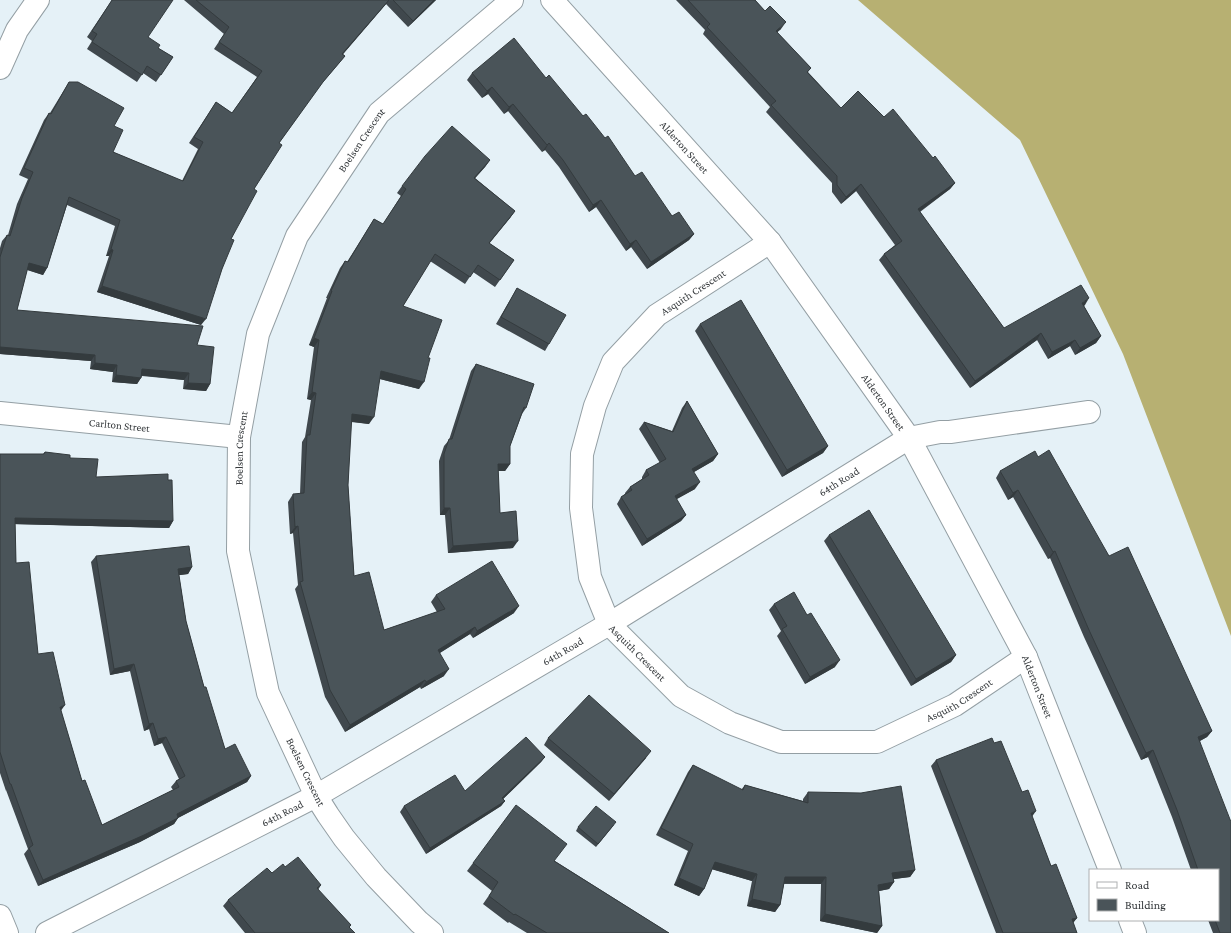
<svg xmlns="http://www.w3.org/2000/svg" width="1231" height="933" viewBox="0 0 1231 933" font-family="'Crimson Pro',serif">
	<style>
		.forest { fill: #b7b072 }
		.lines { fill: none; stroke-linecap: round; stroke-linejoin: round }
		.minor-casing { stroke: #949fa4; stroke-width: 24 }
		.minor { stroke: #fff; stroke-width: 22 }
		.wall { fill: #40484d }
		.shaded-wall { fill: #343b3e }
		.building { fill: #4a5459; stroke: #343b3e }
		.labels { text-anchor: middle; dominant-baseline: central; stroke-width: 4; stroke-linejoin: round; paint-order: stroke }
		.street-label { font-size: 11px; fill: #35393c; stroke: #fff }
	</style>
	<rect width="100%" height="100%" fill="#e5f1f7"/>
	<polygon class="forest" points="858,0 1231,0 1231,636 1123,354 1020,140"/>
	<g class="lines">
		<g class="minor-casing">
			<g id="minor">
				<path id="s1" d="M552,0L770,242L909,438L1026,657L1110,870"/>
				<polyline points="0,68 17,30 38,0"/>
				<path id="s2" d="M770,242L657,315L613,362L595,406L582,454L581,508L590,577L609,624L681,696L730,723L781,742H877L955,705L1026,657"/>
				<path id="s3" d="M0,413L239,437"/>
				<polyline points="0,916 7,933"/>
				<polyline points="1130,920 1135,933"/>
				<path id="s4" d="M47,933L316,796L609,624L909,438L940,432H950L1089,412"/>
				<path id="s5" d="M432,933L419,922L376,877L344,838L328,815L316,796L268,693L238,551L239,437L258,334L297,236L379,113L512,0"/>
			</g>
		</g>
		<use href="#minor" class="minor"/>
	</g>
	<g class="wall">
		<polygon points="112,0 158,48 173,57 156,82 143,73 137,82 87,49 92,41 87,37"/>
		<polygon points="184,0 436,0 408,27 386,4 343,54 345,56 340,62 318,88 279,143 254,189 231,239 222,269 201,325 97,292 109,256 106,256 115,226 67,205 47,268 43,275 27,270 17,310 197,345 210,384 206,391 183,389 184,380 142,376 137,384 112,382 113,372 90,369 91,361 0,354 0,248 2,241 7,235 8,235 17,204 28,179 19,175 44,120 49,113 50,113 69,82 114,126 113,152 182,181 198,149 189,143 216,102 232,113 257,77 214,49 224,34"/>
		<polygon points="676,0 755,0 781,29 777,32 811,68 808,72 841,108 884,117 933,158 955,183 950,189 920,212 1004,328 1085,305 1084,306 1101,336 1096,343 1075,355 1070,346 1048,359 1037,340 970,388 879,260 884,254 895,245 856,191 841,204 832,192 832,183 766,112 770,107 703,34 705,30"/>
		<polygon points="472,73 546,78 583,116 635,176 672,216 694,234 689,240 647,269 631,247 626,251 596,207 589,212 559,167 545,150 542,152 508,111 504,114 488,94 482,98 467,80"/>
		<polygon points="490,160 485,167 475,178 515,211 510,218 489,243 514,260 495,287 473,272 465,284 430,261 403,306 428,358 419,389 380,379 369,424 351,422 348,485 354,576 384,630 437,612 431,602 436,595 514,613 473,638 470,634 440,653 444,676 421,689 420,687 345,732 325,697 295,589 298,585 293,533 290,534 288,502 293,494 300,494 302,442 305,437 311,400 307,399 314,347 309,345 327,298 326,298 340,268 345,261 347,262 374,219 383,224 401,196 397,193 402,186"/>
		<polygon points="517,288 549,344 545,351 496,324 513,295"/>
		<polygon points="700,324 828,446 823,453 782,477 695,331"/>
		<polygon points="476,364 526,408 522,414 510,446 510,464 505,471 498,471 500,513 513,548 448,553 445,515 440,515 439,461 444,446 449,440 471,371"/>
		<polygon points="687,401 718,454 713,461 694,472 695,489 676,499 686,515 681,521 642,546 617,504 621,497 625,494 625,493 630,487 642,479 642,477 646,470 660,463 639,429 644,422 672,431 682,408"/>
		<polygon points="45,452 70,458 96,477 173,521 169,528 15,524 16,563 38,654 61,711 82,781 102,825 173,790 171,787 176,781 179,779 162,743 154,746 149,729 144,731 130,671 110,675 91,562 96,556 192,567 188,574 179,575 186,621 204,687 225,749 251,776 247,782 178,818 174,824 140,842 38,886 24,854 28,849 6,790 6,791 0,773 0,454 43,454"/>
		<polygon points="1038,457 1109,556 1212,731 1207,737 1200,741 1231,933 1213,933 1208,920 1218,920 1218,870 1191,870 1172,817 1148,757 1141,760 1084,637 1050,558 1048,559 1013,497 1008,500 996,478 1000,471"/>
		<polygon points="829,535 956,655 951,662 911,686 824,541"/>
		<polygon points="774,604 807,615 835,667 805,684 777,636 781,631 769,610"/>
		<polygon points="548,738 646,758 609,801 544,745"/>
		<polygon points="994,743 1022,792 1032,817 1051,866 1077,918 1073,923 1077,933 996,933 931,766 936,760"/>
		<polygon points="545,757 541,762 503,799 505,801 501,806 426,854 400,812 404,806 465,791"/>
		<polygon points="693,765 741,790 745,785 803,801 803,799 808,792 915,870 910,877 893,879 894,882 889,889 879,891 882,926 877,933 820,921 821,884 784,884 780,905 775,912 747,906 752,881 712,869 704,889 699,896 674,885 688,851 656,835 688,772"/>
		<polygon points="614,825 596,847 576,831 578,827"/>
		<polygon points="555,861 669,933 527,933 509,922 508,923 483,904 492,891 467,871 473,863"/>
		<polygon points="285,867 321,885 318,890 351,925 349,928 355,933 245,933 223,906 228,900 272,873"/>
	</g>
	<g class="shaded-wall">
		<polygon points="389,0 386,4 338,60 342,54"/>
		<polygon points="434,0 436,0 408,27 413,21"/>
		<polygon points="786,22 781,29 771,38 776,31"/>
		<polygon points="492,87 488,94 482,98 487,91"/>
		<polygon points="513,104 508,111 504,114 509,107"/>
		<polygon points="549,143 545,150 542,152 547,145"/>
		<polygon points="490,160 485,167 469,185 474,178"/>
		<polygon points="955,183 950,189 913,216 918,209"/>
		<polygon points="861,184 856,191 841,204 846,197"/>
		<polygon points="601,200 596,207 589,212 593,205"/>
		<polygon points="515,211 510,218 484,250 489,243"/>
		<polygon points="694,234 689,240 647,269 651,262"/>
		<polygon points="636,240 631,247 626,251 630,244"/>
		<polygon points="111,249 113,250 109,256 106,256"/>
		<polygon points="29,263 47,268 43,275 25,269"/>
		<polygon points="102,286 206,319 201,325 97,292"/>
		<polygon points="1089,298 1085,305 1078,310 1082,303"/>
		<polygon points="1041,333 1037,340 970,388 975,381"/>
		<polygon points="1101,336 1096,343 1075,355 1080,348"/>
		<polygon points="314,338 319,340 314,347 309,345"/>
		<polygon points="1075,340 1070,346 1048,359 1052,352"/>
		<polygon points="0,347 95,355 91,361 0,354"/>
		<polygon points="95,363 117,365 113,372 90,369"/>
		<polygon points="142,369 189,373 184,380 138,375"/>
		<polygon points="381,371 424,382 419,389 376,378"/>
		<polygon points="116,375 141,378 137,384 112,382"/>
		<polygon points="188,383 210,384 206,391 183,389"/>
		<polygon points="312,392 316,393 311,400 307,399"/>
		<polygon points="352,414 374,417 369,424 347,421"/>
		<polygon points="828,446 823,453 782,477 787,470"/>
		<polygon points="718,454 713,461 687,476 692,469"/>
		<polygon points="498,464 510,464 505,471 493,471"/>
		<polygon points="700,482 695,489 670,503 675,496"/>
		<polygon points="1018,490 1013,497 1008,500 1013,493"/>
		<polygon points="444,508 450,508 445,515 440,515"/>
		<polygon points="686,515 681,521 642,546 647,539"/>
		<polygon points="15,518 173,521 169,528 10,524"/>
		<polygon points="298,526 293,533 290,534 295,527"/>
		<polygon points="518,541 513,548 448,553 453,546"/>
		<polygon points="1055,551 1050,558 1048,559 1053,552"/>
		<polygon points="192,567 188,574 173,576 178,569"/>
		<polygon points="519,606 514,613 473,638 477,631"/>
		<polygon points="475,627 470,634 433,657 438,650"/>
		<polygon points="956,655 951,662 911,686 916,679"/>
		<polygon points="840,660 835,667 805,684 810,677"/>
		<polygon points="134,664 130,671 110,675 114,669"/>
		<polygon points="449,669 444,676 421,689 426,682"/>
		<polygon points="425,680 420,687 345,732 350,725"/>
		<polygon points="65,705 60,712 60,707"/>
		<polygon points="153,723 149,729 144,731 149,724"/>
		<polygon points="1212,731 1207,737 1194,744 1198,737"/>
		<polygon points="166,737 162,743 154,746 158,739"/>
		<polygon points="1153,750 1148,757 1141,760 1146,753"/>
		<polygon points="651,751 646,758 609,801 614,794"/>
		<polygon points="545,757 541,762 498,804 502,798"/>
		<polygon points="251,776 247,782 172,821 177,814"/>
		<polygon points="505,801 501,806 426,854 430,848"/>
		<polygon points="1036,811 1031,818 1031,813"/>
		<polygon points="178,818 174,824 140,842 38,886 43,880"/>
		<polygon points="715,862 757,874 752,881 711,869"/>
		<polygon points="915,870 910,877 887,880 892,873"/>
		<polygon points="785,877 826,877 821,884 780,883"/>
		<polygon points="679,878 704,889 699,896 674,885"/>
		<polygon points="894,882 889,889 874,892 878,885"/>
		<polygon points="752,899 780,905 775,912 747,906"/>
		<polygon points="825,914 882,926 877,933 820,921"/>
		<polygon points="1077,918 1072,924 1072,919"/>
	</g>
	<g class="building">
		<polygon points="112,0 173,0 148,37 160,45 158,48 173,57 161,75 147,66 142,75 92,42 97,34 92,31"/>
		<polygon points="196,0 389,0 342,54 345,56 323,82 279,143 282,145 254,189 257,191 231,239 234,240 222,269 206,319 102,286 113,250 111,249 120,220 69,197 47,268 29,263 17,310 203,326 197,345 214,347 210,384 188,383 189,373 142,369 141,378 116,375 117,365 95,363 95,355 0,347 0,257 7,235 10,236 22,198 33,172 24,168 49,113 51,114 69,82 78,82 124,108 114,126 123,130 113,152 183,181 203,142 194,137 216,102 232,113 262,71 219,42 229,27"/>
		<polygon points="393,0 434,0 413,21"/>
		<polygon points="688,0 755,0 765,11 770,6 786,22 776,31 811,68 807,72 841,108 858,91 884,117 893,109 933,158 935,156 955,183 918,209 1004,328 1081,285 1089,298 1082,303 1101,336 1080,348 1075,340 1052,352 1041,333 975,381 884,254 902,241 861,184 846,197 837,185 837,176 771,105 776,101 707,27 710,24"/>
		<polygon points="514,38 546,78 549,75 583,116 586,114 605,138 608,136 635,176 642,172 672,216 679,212 694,234 651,262 636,240 630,244 601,200 593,205 563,160 549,143 547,145 513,104 509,107 492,87 487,91 472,73"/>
		<polygon points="452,126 490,160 474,178 515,211 489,243 514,260 500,280 478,265 470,277 435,254 403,306 442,320 428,358 430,358 424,382 381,371 374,417 352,414 348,485 354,576 369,572 384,630 445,609 436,595 492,561 519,606 477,631 475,627 438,650 449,669 426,682 425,680 350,725 330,690 300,582 303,581 298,526 295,527 293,494 304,493 307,435 310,435 316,393 312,392 319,340 314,338 332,291 331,291 345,261 348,262 374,219 383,224 406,189 402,186 425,156"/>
		<polygon points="517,288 566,315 549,344 501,317"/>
		<polygon points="741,300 828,446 787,470 700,324"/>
		<polygon points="476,364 534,384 526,408 524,407 510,446 510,464 498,464 500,513 516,511 518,541 453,546 450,508 444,508 444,454 449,439 452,439"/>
		<polygon points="687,401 718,454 692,469 700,482 675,496 686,515 647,539 621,497 632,490 630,487 649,475 646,470 666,459 644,422 673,432"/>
		<polygon points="1049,450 1109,556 1128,547 1212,731 1198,737 1231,822 1231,933 1220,933 1215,920 1218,920 1218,870 1198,870 1177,810 1153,750 1146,753 1089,630 1055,551 1053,552 1018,490 1013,493 1000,471 1035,451 1038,457"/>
		<polygon points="45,452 70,455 70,458 98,459 96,477 168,474 168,480 172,480 173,521 15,518 16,563 29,562 38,654 53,652 65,705 60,707 82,781 85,780 102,825 179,787 176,781 185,776 166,737 158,739 153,723 149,724 134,664 114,669 96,556 189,546 192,567 178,569 186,621 204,687 206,687 225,749 235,744 251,776 177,814 178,818 144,835 43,880 29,848 33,845 11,784 10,784 0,752 0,454 44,454"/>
		<polygon points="869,510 956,655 916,679 829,535"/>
		<polygon points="794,592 807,615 811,613 840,660 810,677 782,629 787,626 774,604"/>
		<polygon points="589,695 651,751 614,794 548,738"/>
		<polygon points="526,737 545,757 502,798 505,801 430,848 404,806 455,775 465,791"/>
		<polygon points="992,738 994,743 1001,741 1022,792 1028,790 1036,811 1031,813 1051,866 1056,864 1077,918 1072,919 1077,933 1003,933 936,760"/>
		<polygon points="693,765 743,790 745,785 808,803 808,792 861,793 901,786 915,870 892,873 894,882 878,885 882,926 825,914 826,877 785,877 780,905 752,899 757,874 715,862 704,889 679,878 693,844 661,828"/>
		<polygon points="516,805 567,844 554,861 669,933 547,933 515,914 514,915 489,896 498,882 473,863"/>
		<polygon points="596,806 616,822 598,844 578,827"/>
		<polygon points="298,857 321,885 317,888 351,925 349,927 355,933 255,933 228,900 267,868 272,873 283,864 285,867"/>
	</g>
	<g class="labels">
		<g class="street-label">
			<text stroke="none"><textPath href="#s5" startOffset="879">Boelsen Crescent</textPath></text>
			<text stroke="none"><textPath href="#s1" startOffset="198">Alderton Street</textPath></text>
			<text transform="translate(693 292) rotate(-33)">Asquith Crescent</text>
			<text stroke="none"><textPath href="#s1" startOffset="522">Alderton Street</textPath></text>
			<text stroke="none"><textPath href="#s3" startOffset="120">Carlton Street</textPath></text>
			<text stroke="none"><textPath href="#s5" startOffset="542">Boelsen Crescent</textPath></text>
			<text stroke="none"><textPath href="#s4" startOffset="912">64th Road</textPath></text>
			<text stroke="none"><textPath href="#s4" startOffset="588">64th Road</textPath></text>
			<text stroke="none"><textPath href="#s2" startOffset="511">Asquith Crescent</textPath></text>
			<text stroke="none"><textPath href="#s1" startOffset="846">Alderton Street</textPath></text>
			<text stroke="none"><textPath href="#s2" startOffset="871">Asquith Crescent</textPath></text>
			<text transform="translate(306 772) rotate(64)">Boelsen Crescent</text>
			<text stroke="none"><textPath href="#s4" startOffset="264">64th Road</textPath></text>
		</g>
	</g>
	<rect x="1089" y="869" width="130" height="52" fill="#ffffff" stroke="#aeb0b1"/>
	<rect x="1097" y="882" width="20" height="6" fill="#ffffff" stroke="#aeb0b1"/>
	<text x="1125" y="889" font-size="12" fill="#35393c">Road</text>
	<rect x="1097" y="899" width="20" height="12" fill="#4a5459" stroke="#aeb0b1"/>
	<text x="1125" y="909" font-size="12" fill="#35393c">Building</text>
</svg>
